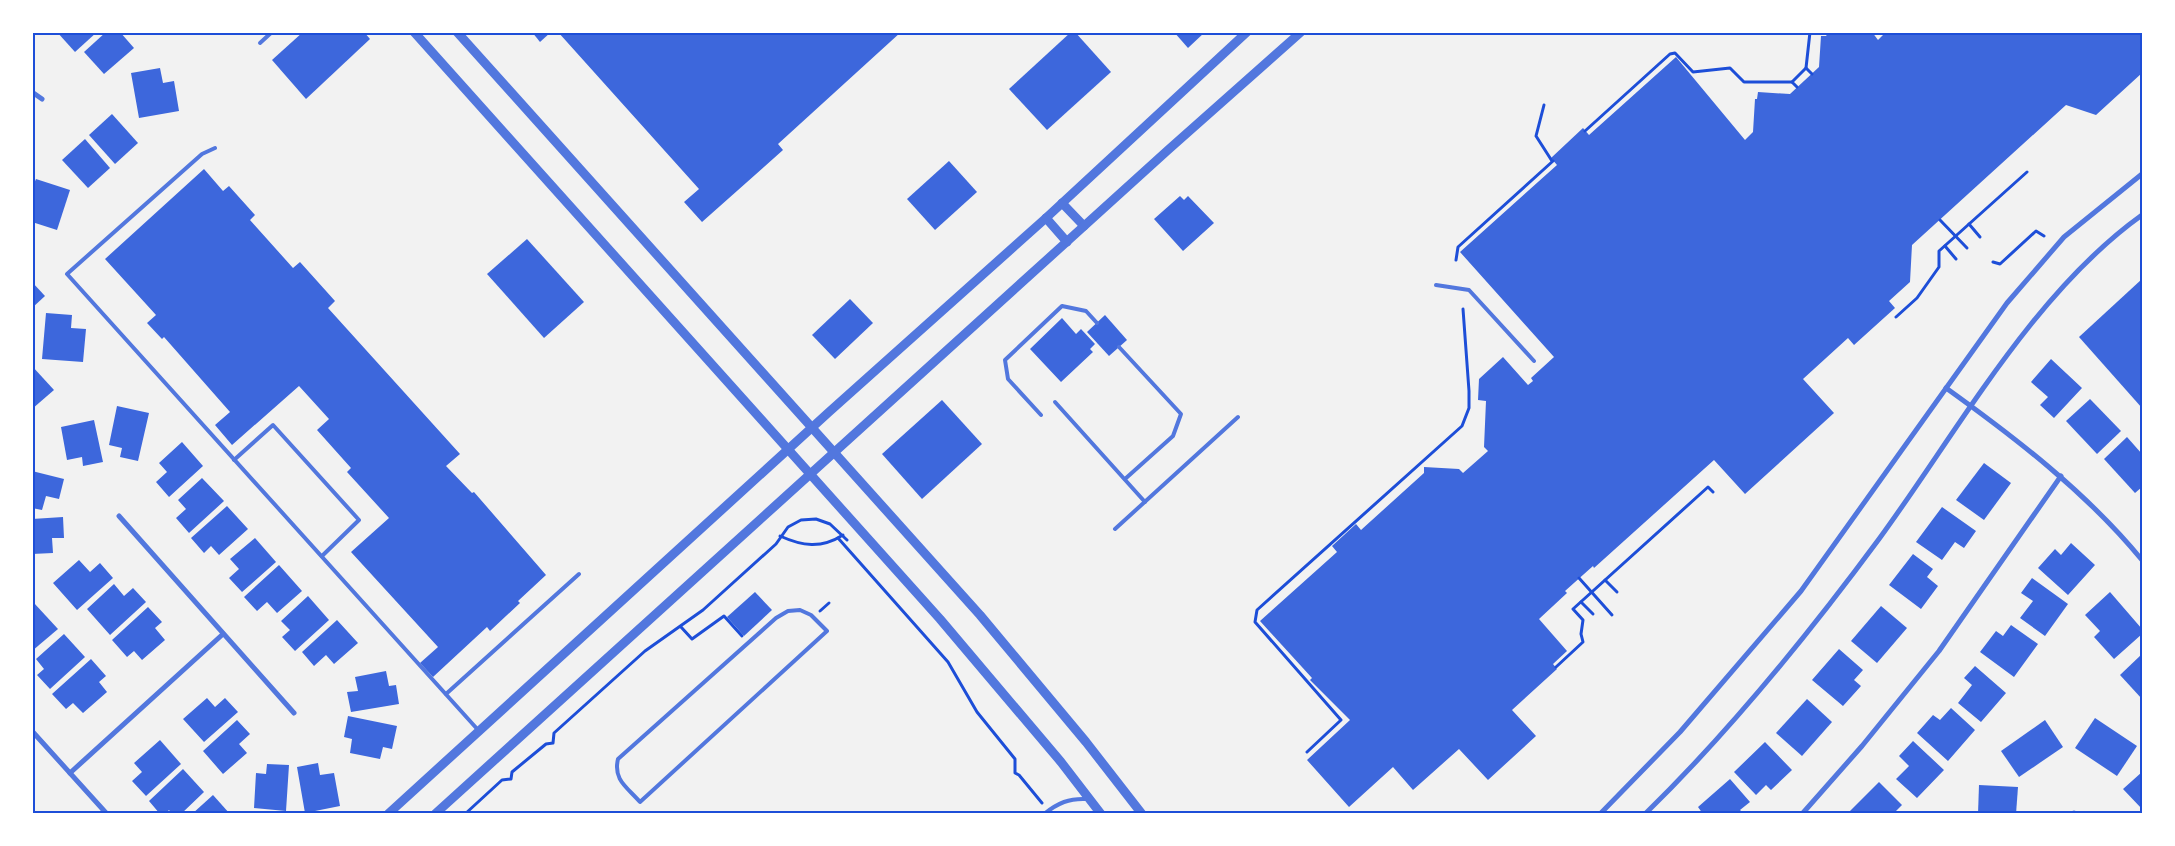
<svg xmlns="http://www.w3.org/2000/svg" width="2175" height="846" viewBox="0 0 2175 846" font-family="'Nunito Sans',sans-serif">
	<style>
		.building { fill: #3d67dc }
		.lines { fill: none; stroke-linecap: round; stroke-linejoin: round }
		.path { stroke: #1d4ed8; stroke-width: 3 }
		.service { stroke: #5277de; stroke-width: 4 }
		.minor { stroke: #5277de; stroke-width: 5 }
		.tertiary { stroke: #5277de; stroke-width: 9 }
		.neatline { fill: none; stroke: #1d4ed8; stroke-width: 2 }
	</style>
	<rect width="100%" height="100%" fill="#f2f2f2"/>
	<g class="building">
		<polygon points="57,32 97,32 75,52"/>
		<polygon points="106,32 120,32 134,48 104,74 84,52"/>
		<polygon points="303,32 364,32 370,39 306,99 272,60"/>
		<polygon points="532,32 551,32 540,42"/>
		<polygon points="558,32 901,32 778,144 783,150 702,222 684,202 699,189"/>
		<polygon points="1071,32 1075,32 1111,72 1047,130 1009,89"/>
		<polygon points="1174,32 1205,32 1188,48"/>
		<polygon points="1829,32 1872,32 1878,40 1886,32 2142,32 2142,73 2096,115 2066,105 1912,245 1910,282 1889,301 1895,308 1854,345 1848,338 1803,379 1834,413 1745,494 1714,460 1594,568 1593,566 1565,591 1567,593 1539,619 1567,651 1553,664 1557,669 1512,710 1536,736 1488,780 1459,749 1413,790 1393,767 1349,807 1307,760 1350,720 1310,680 1312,678 1260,621 1337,552 1332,546 1356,524 1361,530 1424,473 1424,467 1459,469 1463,473 1488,451 1484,447 1486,401 1478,400 1479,379 1503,357 1528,385 1533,381 1531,378 1554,357 1460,252 1557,165 1551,158 1583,128 1589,135 1676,57 1745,140 1753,132 1755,99 1757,99 1758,92 1790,94 1819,67 1821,36 1826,36"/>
		<polygon points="160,68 163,83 174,81 179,111 139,118 131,73"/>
		<polygon points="112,114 138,143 115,164 89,135"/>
		<polygon points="85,139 110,168 88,188 62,160"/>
		<polygon points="949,161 977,192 935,230 907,199"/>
		<polygon points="204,169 223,191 229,186 255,215 250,220 293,268 300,262 335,301 328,308 460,454 446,466 472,493 474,492 546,575 518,601 520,603 490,631 487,627 433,677 420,663 438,647 351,552 389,518 347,472 351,468 317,430 329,419 299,386 232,445 215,425 230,412 164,337 162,339 147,323 156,315 105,259"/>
		<polygon points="36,179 70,190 57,230 32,222 32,188"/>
		<polygon points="1180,196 1184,200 1188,196 1214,223 1183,251 1154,219"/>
		<polygon points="527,239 584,302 544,338 487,274"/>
		<polygon points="2142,279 2142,408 2079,337"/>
		<polygon points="32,282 45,296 32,308"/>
		<polygon points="850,299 873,323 835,359 812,335"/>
		<polygon points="46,313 72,315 71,328 86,329 83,362 42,359"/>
		<polygon points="1105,315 1127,340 1109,356 1087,332"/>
		<polygon points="1062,318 1076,334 1081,329 1095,344 1090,349 1093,352 1061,382 1030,349"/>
		<polygon points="2051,359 2082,388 2054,418 2040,405 2048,397 2031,382"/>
		<polygon points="32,366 54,390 32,409"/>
		<polygon points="2090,399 2121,431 2097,454 2066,421"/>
		<polygon points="942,400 982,444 922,499 882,454"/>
		<polygon points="117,406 149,413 138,461 120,457 122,448 109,445"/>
		<polygon points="94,420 103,462 83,466 82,457 67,460 61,427"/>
		<polygon points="2127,437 2142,454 2142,487 2135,493 2104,459"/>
		<polygon points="182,442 203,466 169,497 156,482 167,472 159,463"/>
		<polygon points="1984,463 2011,483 1984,520 1956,500"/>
		<polygon points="32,471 64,479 59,499 46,496 42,510 32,508"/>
		<polygon points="202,478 224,501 189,533 176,518 186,509 178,500"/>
		<polygon points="227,506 248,529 219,555 211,546 204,553 191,538"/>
		<polygon points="1942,507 1976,531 1964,548 1955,542 1942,560 1916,542"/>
		<polygon points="63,517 64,538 52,538 53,553 32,554 32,519"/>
		<polygon points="255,538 276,562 242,592 229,578 239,569 230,559"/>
		<polygon points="2071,543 2095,565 2068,595 2038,568 2055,549 2061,555"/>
		<polygon points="1913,554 1933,569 1927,577 1938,586 1921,609 1889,585"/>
		<polygon points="79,560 90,572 100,563 113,578 77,610 53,583"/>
		<polygon points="279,565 302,591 277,613 267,602 257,611 244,597"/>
		<polygon points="2032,578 2068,604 2045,636 2020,618 2033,601 2021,593"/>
		<polygon points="114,584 124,596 133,588 146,602 110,635 87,609"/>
		<polygon points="755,592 772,610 744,636 727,617"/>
		<polygon points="2110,592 2142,629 2142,634 2114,659 2094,637 2100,631 2085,615"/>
		<polygon points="308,596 329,620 295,651 282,637 290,630 281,621"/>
		<polygon points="34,603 58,629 32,651 32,605"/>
		<polygon points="1881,606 1907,628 1877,663 1851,641"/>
		<polygon points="148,607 162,622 155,628 165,640 142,660 134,651 127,657 112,640"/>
		<polygon points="337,620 358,643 334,664 326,655 314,666 302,652"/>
		<polygon points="2011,625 2038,644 2014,677 1980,652 1996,631 2003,636"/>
		<polygon points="64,634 85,657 50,689 37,675 44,669 36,659"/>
		<polygon points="1839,649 1863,670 1854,680 1861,686 1843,706 1812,680"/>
		<polygon points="2142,654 2142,699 2120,675"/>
		<polygon points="91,659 106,676 99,682 107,692 83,713 73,703 66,709 52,694"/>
		<polygon points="1975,666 2006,693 1981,722 1958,703 1972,685 1964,678"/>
		<polygon points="386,671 389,686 396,685 399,704 351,712 347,692 358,691 355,677"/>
		<polygon points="207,698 215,707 225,698 238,712 204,742 183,719"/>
		<polygon points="1807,699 1832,722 1802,756 1776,733"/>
		<polygon points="1951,708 1975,730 1948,761 1917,733 1933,715 1940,720"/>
		<polygon points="348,716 397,726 392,749 383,747 380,759 350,753 352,739 344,737"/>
		<polygon points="2095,718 2137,746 2117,776 2075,748"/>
		<polygon points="237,720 250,734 239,744 247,753 223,774 203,751"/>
		<polygon points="2045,720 2063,747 2019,777 2001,751"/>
		<polygon points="160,740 181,764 146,796 132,781 142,772 134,763"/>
		<polygon points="1913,741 1944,770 1917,798 1896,779 1909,766 1899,756"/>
		<polygon points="1765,742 1792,770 1771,790 1766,785 1756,795 1734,772"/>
		<polygon points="318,763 320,775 334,773 340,806 305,813 297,767"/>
		<polygon points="267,764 289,765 286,811 254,808 256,773 266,774"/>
		<polygon points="183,769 204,792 181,814 172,814 169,810 165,814 160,814 149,801"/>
		<polygon points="2142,772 2142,814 2138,814 2142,809 2123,789"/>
		<polygon points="1730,779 1750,802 1740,810 1744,814 1703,814 1698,807"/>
		<polygon points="1879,782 1902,805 1893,814 1847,814"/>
		<polygon points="1979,785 2018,787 2016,814 1978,814"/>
		<polygon points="213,795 230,814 192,814"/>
	</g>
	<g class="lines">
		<g class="path">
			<polyline points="1806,68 1810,32"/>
			<polyline points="1797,87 1792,82 1806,68 1812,74"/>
			<polyline points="1544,105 1536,136 1552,161"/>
			<polyline points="1585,131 1670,54 1675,53 1693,72 1730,68 1744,82 1792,82"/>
			<polyline points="1940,220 1967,248"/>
			<polyline points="1969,224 1980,237"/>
			<polyline points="1945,246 1956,259"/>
			<polyline points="1456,260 1458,247 1553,161"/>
			<polyline points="1993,262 2000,264 2036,231 2044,236"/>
			<polyline points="1896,317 1917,298 1939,267 1939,251 2027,172"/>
			<path d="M780,536C802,546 821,549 843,535"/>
			<polyline points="838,538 948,662 977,712 1015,759 1015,773 1019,775 1042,803"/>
			<polyline points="1579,578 1612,615"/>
			<polyline points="1605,580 1617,592"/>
			<polyline points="1581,602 1593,614"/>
			<polyline points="820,611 829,603"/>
			<polyline points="681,627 692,639 724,616 742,636"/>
			<polyline points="1556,667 1583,642 1581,634 1583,620 1573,609 1708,487 1713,492"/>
			<polyline points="1307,752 1341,720 1255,622 1257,610 1462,426 1469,408 1469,391 1463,309"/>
			<polyline points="465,814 502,780 511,779 512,772 546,744 553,743 554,733 645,651 703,610 776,544 788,527 801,520 816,519 830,524 847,540"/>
		</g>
		<g class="service">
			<polyline points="260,43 272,32"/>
			<polyline points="215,148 202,154 67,274 479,731"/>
			<polyline points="1436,285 1469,290 1534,361"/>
			<polyline points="1119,347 1181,414 1173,436 1125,479"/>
			<polyline points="1055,402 1145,502"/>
			<polyline points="1041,415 1008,379 1005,360 1062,306 1086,311 1097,323"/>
			<polyline points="234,460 273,425 359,520 322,556"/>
			<polyline points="1115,529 1238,417"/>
			<path d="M800,610L811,615L827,631L640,802C627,787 613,780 618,759L776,618L788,611Z"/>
			<polyline points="446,694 579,574"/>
			<path d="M1044,814C1058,803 1069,798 1087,799"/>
		</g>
		<g class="minor">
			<polyline points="32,92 42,99"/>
			<path d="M1946,388C2017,439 2087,493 2142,560"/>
			<polyline points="119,516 294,713"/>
			<polyline points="32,731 107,814"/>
			<polyline points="70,773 223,634"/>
			<polyline points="2074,813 2074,814"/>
			<polyline points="1600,814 1680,732 1801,591 2007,303 2064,237 2142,174"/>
			<path d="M1645,814C1731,730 1808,635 1879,539C1958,431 2033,293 2142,215"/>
			<polyline points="1802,814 1862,746 1939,651 2061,476"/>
		</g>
		<g class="tertiary">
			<polyline points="414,32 940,619 1061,762 1101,814"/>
			<polyline points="457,32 980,615 1086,742 1142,814"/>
			<polyline points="1062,203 1084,226"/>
			<polyline points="1046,218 1067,242"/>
			<polyline points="388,814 829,412 1046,218 1247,32"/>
			<polyline points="435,814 1168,150 1301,32"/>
		</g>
	</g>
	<rect width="2175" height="846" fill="none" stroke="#ffffff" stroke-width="68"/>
	<rect x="34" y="34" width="2107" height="778" class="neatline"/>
</svg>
